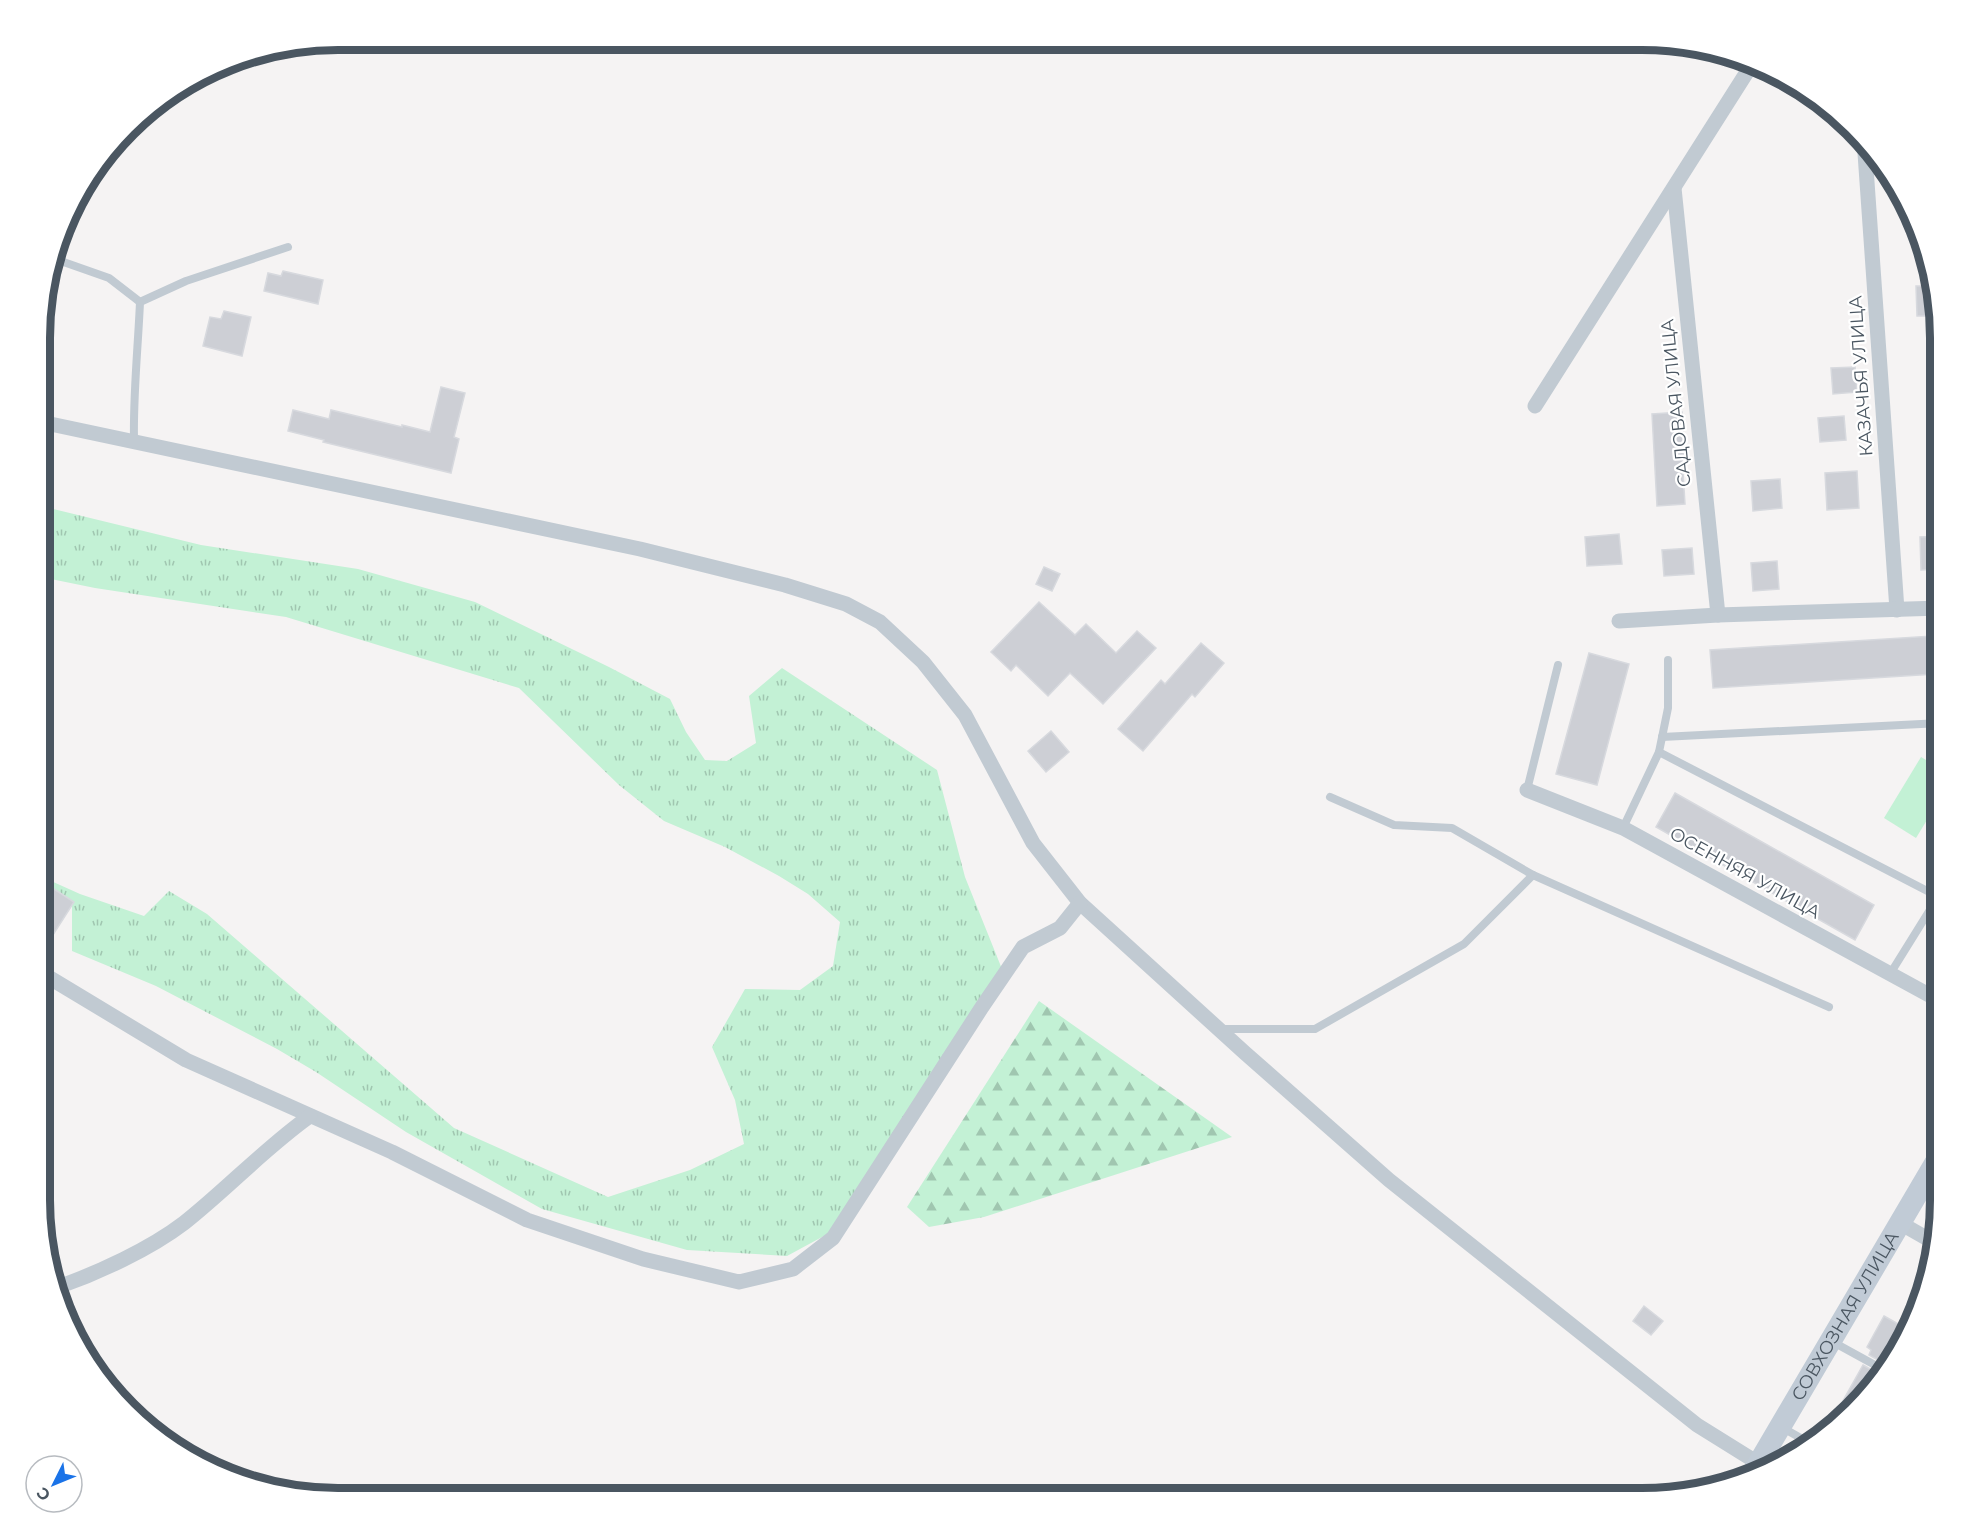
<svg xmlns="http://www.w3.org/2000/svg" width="1980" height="1538" viewBox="0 0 1980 1538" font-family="Montserrat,sans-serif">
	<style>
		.grass { fill: url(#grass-tufts) }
		.forest { fill: url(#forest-firs) }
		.pitch { fill: #c3f1d5 }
		.building { fill: #cdcfd5; stroke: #d7d9de; stroke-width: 1.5 }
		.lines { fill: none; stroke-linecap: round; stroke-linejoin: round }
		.service { stroke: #c1cad2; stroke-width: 8 }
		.minor { stroke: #c1cad2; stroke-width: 15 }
		.secondary { stroke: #c1cbd6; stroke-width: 22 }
		.labels { text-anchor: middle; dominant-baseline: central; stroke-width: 4.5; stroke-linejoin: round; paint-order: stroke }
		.street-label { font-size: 18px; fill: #4a5661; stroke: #fff }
		.rim { fill: none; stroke: #4a5661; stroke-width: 8 }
	</style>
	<defs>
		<pattern id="grass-tufts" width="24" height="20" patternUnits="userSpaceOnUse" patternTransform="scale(1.5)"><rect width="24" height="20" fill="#c3f1d5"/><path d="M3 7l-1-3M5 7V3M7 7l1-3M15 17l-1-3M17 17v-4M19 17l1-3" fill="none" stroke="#a0c6b0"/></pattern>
		<pattern id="forest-firs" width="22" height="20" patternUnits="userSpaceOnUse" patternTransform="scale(1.5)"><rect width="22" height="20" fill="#c3f1d5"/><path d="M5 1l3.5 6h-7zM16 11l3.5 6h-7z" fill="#a0c6b0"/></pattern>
	</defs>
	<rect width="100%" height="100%" fill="#f5f3f3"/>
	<polygon class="grass" points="41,506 201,545 358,569 475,602 609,667 670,699 686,732 705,760 727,761 756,743 749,696 782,668 937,770 965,877 1004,974 835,1230 787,1256 687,1250 542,1209 406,1132 316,1072 277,1049 156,986 72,951 72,903 40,890 40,876 80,894 144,916 169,891 207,914 454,1128 608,1197 690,1170 744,1144 735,1100 712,1047 745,989 800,990 833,966 840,922 808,894 779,876 725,847 664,821 619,785 519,688 286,617 95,588 41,577"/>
	<polygon class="forest" points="1039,1001 1232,1137 984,1217 929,1227 907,1207"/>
	<polygon class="pitch" points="1921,757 1941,769 1941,797 1916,838 1884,818"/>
	<g class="building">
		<polygon points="283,271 323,280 318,304 264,291 268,273 281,276"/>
		<polygon points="1916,286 1931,286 1937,316 1917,316"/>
		<polygon points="224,311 251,317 242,356 203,346 210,317 221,319"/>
		<polygon points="1855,367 1857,392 1833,394 1831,368"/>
		<polygon points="441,387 465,393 454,437 459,439 451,473 323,442 324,440 288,431 293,410 329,419 331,410 402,427 402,425 430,432"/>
		<polygon points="1682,412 1685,457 1682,457 1685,504 1657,506 1652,414"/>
		<polygon points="1844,416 1846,440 1820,442 1818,418"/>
		<polygon points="1857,471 1859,508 1827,510 1825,473"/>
		<polygon points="1780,479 1782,508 1753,511 1751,481"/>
		<rect x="1927" y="484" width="14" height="25"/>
		<polygon points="1619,534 1622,564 1587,566 1585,537"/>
		<polygon points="1941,536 1941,569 1921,570 1920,537"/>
		<polygon points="1692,548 1694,574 1664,576 1662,550"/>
		<polygon points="1777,561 1779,589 1753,591 1751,563"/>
		<polygon points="1044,567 1060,574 1052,591 1036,584"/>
		<polygon points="1039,602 1075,635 1086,624 1116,653 1137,631 1156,648 1103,704 1070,673 1048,696 1016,665 1011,671 991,652"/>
		<polygon points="1933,636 1935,674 1713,688 1710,650"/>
		<polygon points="1201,643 1224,663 1195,697 1192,694 1143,751 1118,729 1161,680 1165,684"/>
		<polygon points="1589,653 1629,664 1597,785 1556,774"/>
		<polygon points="1051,731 1069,752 1046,772 1028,751"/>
		<polygon points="1675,793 1874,905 1855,940 1656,827"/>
		<polygon points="51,887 74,902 51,938 40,932 40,904"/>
		<polygon points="1644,1306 1663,1321 1651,1335 1633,1321"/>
		<polygon points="1884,1316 1909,1330 1887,1365 1869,1355 1871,1350 1867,1347"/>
		<polygon points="1863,1365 1881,1375 1867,1398 1828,1432 1826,1431"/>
	</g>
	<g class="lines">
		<g class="service">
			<polyline points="55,259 109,278 140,302"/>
			<path d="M134,441C133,394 138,348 140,302L186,281L288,247"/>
			<polyline points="1668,660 1668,708 1659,752 1937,896"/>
			<polyline points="1662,737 1941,723"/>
			<polyline points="1527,790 1558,665"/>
			<polyline points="1623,828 1659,752"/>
			<polyline points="1533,875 1829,1007"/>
			<polyline points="1890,974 1941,892"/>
			<polyline points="1220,1029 1315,1029 1464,944 1533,875 1452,828 1394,825 1330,797"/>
			<polyline points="1833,1342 1884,1370"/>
			<polyline points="1783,1428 1813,1445"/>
		</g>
		<g class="minor">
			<polyline points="1864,139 1897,610"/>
			<polyline points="1674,188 1718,615"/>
			<polyline points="1535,406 1754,61"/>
			<polyline points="41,422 640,549 785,585 846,604 880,622 923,662 965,715 1033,843 1080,903 1245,1053 1389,1180 1697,1425 1758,1463"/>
			<polyline points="1619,621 1718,615 1941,608"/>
			<polyline points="1527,790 1623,828 1940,1001"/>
			<polyline points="40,972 186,1060 392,1152 527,1220 643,1259 739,1282 793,1269 833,1238 982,1007 1023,947 1060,928 1080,903"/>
			<polyline points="1900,1223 1935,1243"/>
			<path d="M58,1287C98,1273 150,1249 184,1223C227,1189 265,1148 310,1116"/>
		</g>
		<path class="secondary" id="s1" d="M1750,1478L1940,1155"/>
	</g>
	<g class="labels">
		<g class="street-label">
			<text transform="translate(1861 376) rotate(-94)">КАЗАЧЬЯ УЛИЦА</text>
			<text transform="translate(1676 403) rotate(-96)">САДОВАЯ УЛИЦА</text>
			<text transform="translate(1745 873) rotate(29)">ОСЕННЯЯ УЛИЦА</text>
			<text stroke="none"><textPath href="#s1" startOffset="188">СОВХОЗНАЯ УЛИЦА</textPath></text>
		</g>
	</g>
	<path d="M0 0H1980V1538H0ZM338 50H1642A288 288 0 0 1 1930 338V1200A288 288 0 0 1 1642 1488H338A288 288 0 0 1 50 1200V338A288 288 0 0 1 338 50Z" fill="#fff" fill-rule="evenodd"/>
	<path class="rim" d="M338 50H1642A288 288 0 0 1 1930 338V1200A288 288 0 0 1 1642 1488H338A288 288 0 0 1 50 1200V338A288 288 0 0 1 338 50Z"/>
	<g transform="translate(54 1484) rotate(227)"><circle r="28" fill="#ffffff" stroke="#b7bbc0" stroke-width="1.5"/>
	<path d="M0-4.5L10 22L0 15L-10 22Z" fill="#1a73e8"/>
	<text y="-9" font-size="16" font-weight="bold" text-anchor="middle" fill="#4a5661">С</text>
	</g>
</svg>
